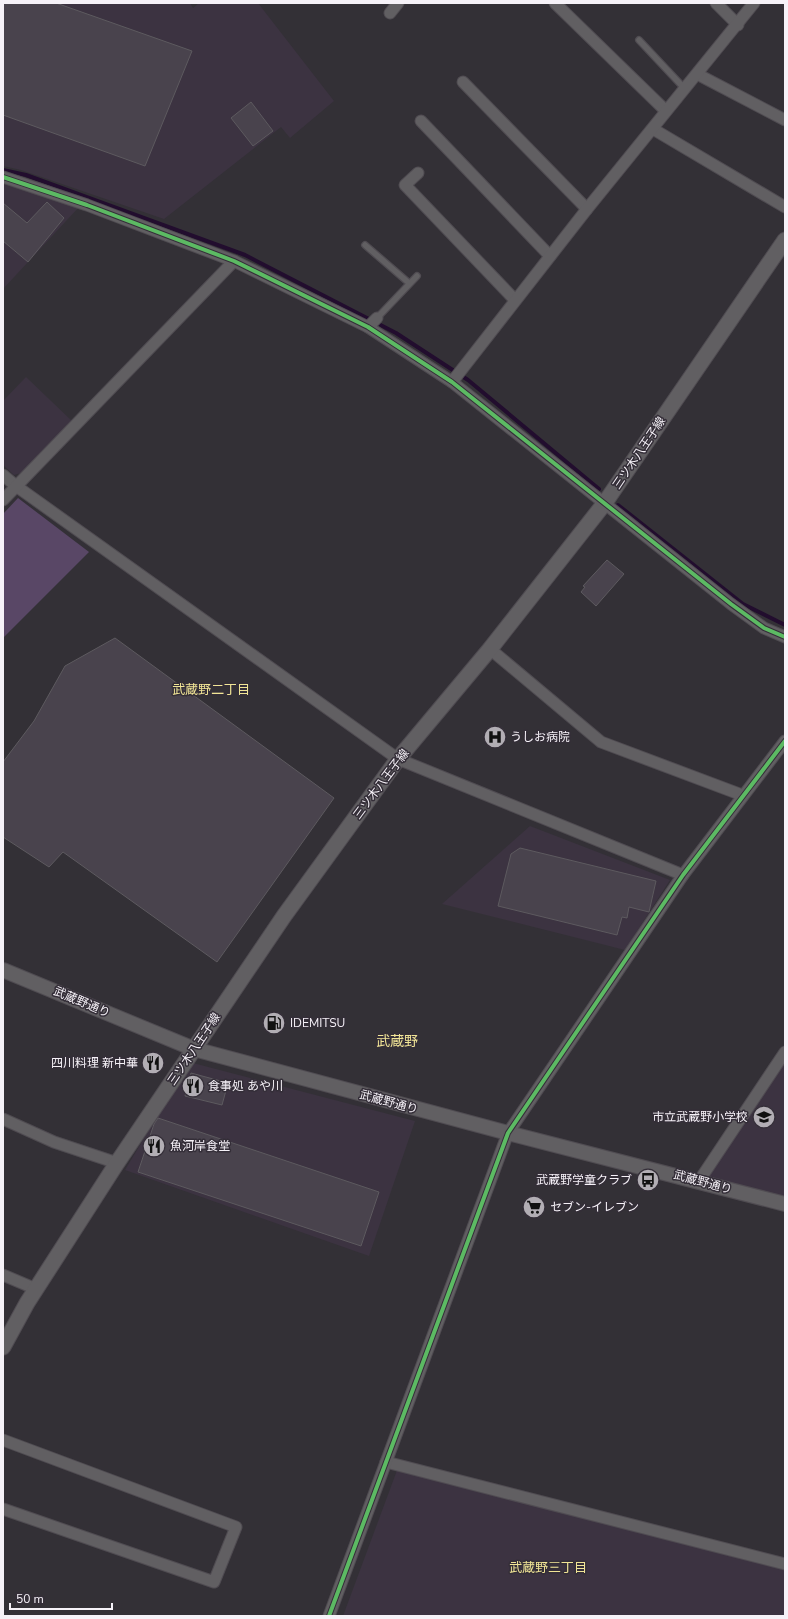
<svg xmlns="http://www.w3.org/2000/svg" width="788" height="1619" viewBox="0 0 788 1619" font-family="'Nunito Sans','Noto Sans JP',sans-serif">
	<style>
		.built { fill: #3c3341 }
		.green { fill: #594766 }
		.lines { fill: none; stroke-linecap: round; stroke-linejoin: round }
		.stream { stroke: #220d2e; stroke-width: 4 }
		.building { fill: #49434d; stroke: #5d5a5f }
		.service-casing { stroke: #504c52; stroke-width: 8 }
		.minor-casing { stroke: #504c52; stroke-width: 13 }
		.tertiary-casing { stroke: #504c52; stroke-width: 16 }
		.secondary-casing { stroke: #504c52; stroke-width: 17 }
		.service { stroke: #615f62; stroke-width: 5.5 }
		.minor { stroke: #615f62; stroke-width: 11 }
		.tertiary { stroke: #615f62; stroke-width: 14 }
		.secondary { stroke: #615f62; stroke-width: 15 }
		.cycleway-casing { stroke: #342e38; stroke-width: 6 }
		.cycleway { stroke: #5cba63; stroke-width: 4 }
		.labels { text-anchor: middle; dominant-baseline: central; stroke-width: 3; stroke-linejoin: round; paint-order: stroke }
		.street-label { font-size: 12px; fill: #f6f2f8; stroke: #342e38 }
		.poi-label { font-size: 12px; fill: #f6f2f8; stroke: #342e38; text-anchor: start }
		.neighbourhood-label { font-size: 13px; fill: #f1e596; stroke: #342e38 }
		.quarter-label { font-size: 14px; fill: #f1e596; stroke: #342e38 }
	</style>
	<rect width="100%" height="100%" fill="#333036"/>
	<g class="built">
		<polygon points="3,3 190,3 193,8 199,3 258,3 334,101 290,138 281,127 164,219 21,170 3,166"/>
		<polygon points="3,184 79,207 3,289"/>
		<polygon points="26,377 73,422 25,472 14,475 3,465 3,401"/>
		<polygon points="530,826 670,880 625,950 442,904"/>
		<polygon points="785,1052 785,1204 699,1181"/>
		<polygon points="193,1063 415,1121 369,1256 125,1170 155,1120"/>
		<polygon points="399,1465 785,1567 785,1616 343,1616"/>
	</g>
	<polygon class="green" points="18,498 89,552 3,638 3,514"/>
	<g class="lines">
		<g class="stream">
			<polyline points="3,170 26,175 245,255 396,333 468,380 599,489"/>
			<polyline points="618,505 743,604 785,625"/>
		</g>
	</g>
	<g class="building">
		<polygon points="3,3 56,3 192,51 145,166 3,115"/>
		<polygon points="251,102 273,131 253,146 231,118"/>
		<polygon points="47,202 64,218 28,262 3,241 3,203 27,223"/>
		<polygon points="607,560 624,574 596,606 581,592 585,587 583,586"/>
		<polygon points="115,638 334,798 217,962 63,852 49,867 3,837 3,762 34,721 65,666"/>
		<polygon points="520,848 656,881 649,912 629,907 627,918 622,917 617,935 498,906 511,854"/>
		<polygon points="191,1073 228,1083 222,1105 185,1096"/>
		<polygon points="158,1118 379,1192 361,1246 138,1172 154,1124"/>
	</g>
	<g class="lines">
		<g class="service-casing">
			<g id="service">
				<polyline points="639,40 685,89"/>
				<polyline points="365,245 409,283"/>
				<polyline points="377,318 417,276"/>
			</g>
		</g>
		<g class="minor-casing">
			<g id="minor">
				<polyline points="555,3 666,111"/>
				<polyline points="716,3 738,25"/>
				<polyline points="390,13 398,3"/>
				<polyline points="697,74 785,120"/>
				<polyline points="463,82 587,209"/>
				<polyline points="421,121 550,256"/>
				<polyline points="653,129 785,207"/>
				<polyline points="418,173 405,185 515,300"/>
				<polyline points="3,177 87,205 234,261 368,327 452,382 731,604 764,628 785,637"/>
				<polyline points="368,327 377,318"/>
				<polyline points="452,382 587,209 754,3"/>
				<polyline points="3,475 16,486 398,759 683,875"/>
				<polyline points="3,500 234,261"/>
				<polyline points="490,649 601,742 742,795"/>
				<polyline points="3,1119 54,1142 117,1163"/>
				<polyline points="699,1181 785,1052"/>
				<polyline points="3,1275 36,1289"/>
				<polyline points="3,1440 236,1527 214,1582 3,1509"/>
				<polyline points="386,1462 785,1564"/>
				<polyline points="329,1616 508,1133 683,875 785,741"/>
			</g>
		</g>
		<g class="tertiary-casing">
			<polyline id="tertiary" points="3,970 194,1049 508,1133 785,1204"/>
		</g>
		<g class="secondary-casing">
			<polyline id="secondary" points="3,1347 27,1303 117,1163 284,916 398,759 490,649 604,504 785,240"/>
		</g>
		<use href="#service" class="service"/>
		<use href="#minor" class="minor"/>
		<use href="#tertiary" class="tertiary"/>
		<use href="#secondary" class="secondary"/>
		<g class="cycleway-casing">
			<g id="cycleway">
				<polyline points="3,177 87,205 234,261 368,327 452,382 731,604 764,628 785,637"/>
				<polyline points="329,1616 508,1133 683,875 785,741"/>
			</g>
		</g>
		<use href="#cycleway" class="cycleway"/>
	</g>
	<defs>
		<g id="hospital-disc" transform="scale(1.15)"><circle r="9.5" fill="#b2aeb4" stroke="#342e38"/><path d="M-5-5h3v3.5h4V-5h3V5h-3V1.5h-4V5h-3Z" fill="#111"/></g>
		<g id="fuel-disc" transform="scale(1.15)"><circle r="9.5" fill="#b2aeb4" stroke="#342e38"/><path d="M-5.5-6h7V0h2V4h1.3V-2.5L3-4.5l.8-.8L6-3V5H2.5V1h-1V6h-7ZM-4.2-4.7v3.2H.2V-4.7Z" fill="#111"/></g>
		<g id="restaurant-disc" transform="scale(1.15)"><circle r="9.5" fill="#b2aeb4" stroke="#342e38"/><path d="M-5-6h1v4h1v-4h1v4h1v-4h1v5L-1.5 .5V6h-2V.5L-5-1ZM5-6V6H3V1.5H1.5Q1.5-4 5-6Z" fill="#111"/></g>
		<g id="school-disc" transform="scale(1.15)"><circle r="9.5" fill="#b2aeb4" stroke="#342e38"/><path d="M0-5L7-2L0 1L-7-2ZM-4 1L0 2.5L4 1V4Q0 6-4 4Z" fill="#111"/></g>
		<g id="bus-disc" transform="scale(1.15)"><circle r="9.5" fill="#b2aeb4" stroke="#342e38"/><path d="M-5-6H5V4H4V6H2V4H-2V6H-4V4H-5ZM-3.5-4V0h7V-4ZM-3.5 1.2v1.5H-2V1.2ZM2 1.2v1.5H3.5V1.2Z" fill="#111"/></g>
		<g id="supermarket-disc" transform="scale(1.15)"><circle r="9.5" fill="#b2aeb4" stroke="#342e38"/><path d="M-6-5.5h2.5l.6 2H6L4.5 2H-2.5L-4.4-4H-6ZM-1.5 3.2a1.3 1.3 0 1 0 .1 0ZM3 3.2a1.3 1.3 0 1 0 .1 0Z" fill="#111"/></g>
	</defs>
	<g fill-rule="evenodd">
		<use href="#hospital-disc" x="495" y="737"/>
		<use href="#fuel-disc" x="274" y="1023"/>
		<use href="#restaurant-disc" x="153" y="1063"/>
		<use href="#restaurant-disc" x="193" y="1086"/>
		<use href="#school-disc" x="764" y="1117"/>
		<use href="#restaurant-disc" x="154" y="1146"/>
		<use href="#bus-disc" x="648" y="1180"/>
		<use href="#supermarket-disc" x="534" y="1207"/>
	</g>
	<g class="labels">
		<g class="street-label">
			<text transform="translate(639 453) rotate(-56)">三ツ木八王子線</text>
			<text transform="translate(381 784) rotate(-53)">三ツ木八王子線</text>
			<text transform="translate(82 1002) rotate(23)">武蔵野通り</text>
			<text transform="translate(194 1049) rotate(-56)">三ツ木八王子線</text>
			<text transform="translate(389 1102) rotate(15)">武蔵野通り</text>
			<text transform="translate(703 1182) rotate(15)">武蔵野通り</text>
		</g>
		<g class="poi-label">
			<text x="510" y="737">うしお病院</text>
			<text x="290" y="1023">IDEMITSU</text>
			<text x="138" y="1063" text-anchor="end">四川料理 新中華</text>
			<text x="208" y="1086">食事処 あや川</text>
			<text x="748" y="1117" text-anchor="end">市立武蔵野小学校</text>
			<text x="170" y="1146">魚河岸食堂</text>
			<text x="632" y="1180" text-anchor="end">武蔵野学童クラブ</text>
			<text x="550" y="1207">セブン-イレブン</text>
		</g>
		<g class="neighbourhood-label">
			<text x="211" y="690">武蔵野二丁目</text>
			<text x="548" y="1568">武蔵野三丁目</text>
		</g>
		<g class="quarter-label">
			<text x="397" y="1041">武蔵野</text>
		</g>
	</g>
	<rect width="788" height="1619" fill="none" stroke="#f6f2f8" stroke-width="8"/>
	<path d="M10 1603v6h102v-6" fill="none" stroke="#f6f2f8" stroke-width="2"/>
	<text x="16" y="1603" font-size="12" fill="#f6f2f8" stroke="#342e38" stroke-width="3" paint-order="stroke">50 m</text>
</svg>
